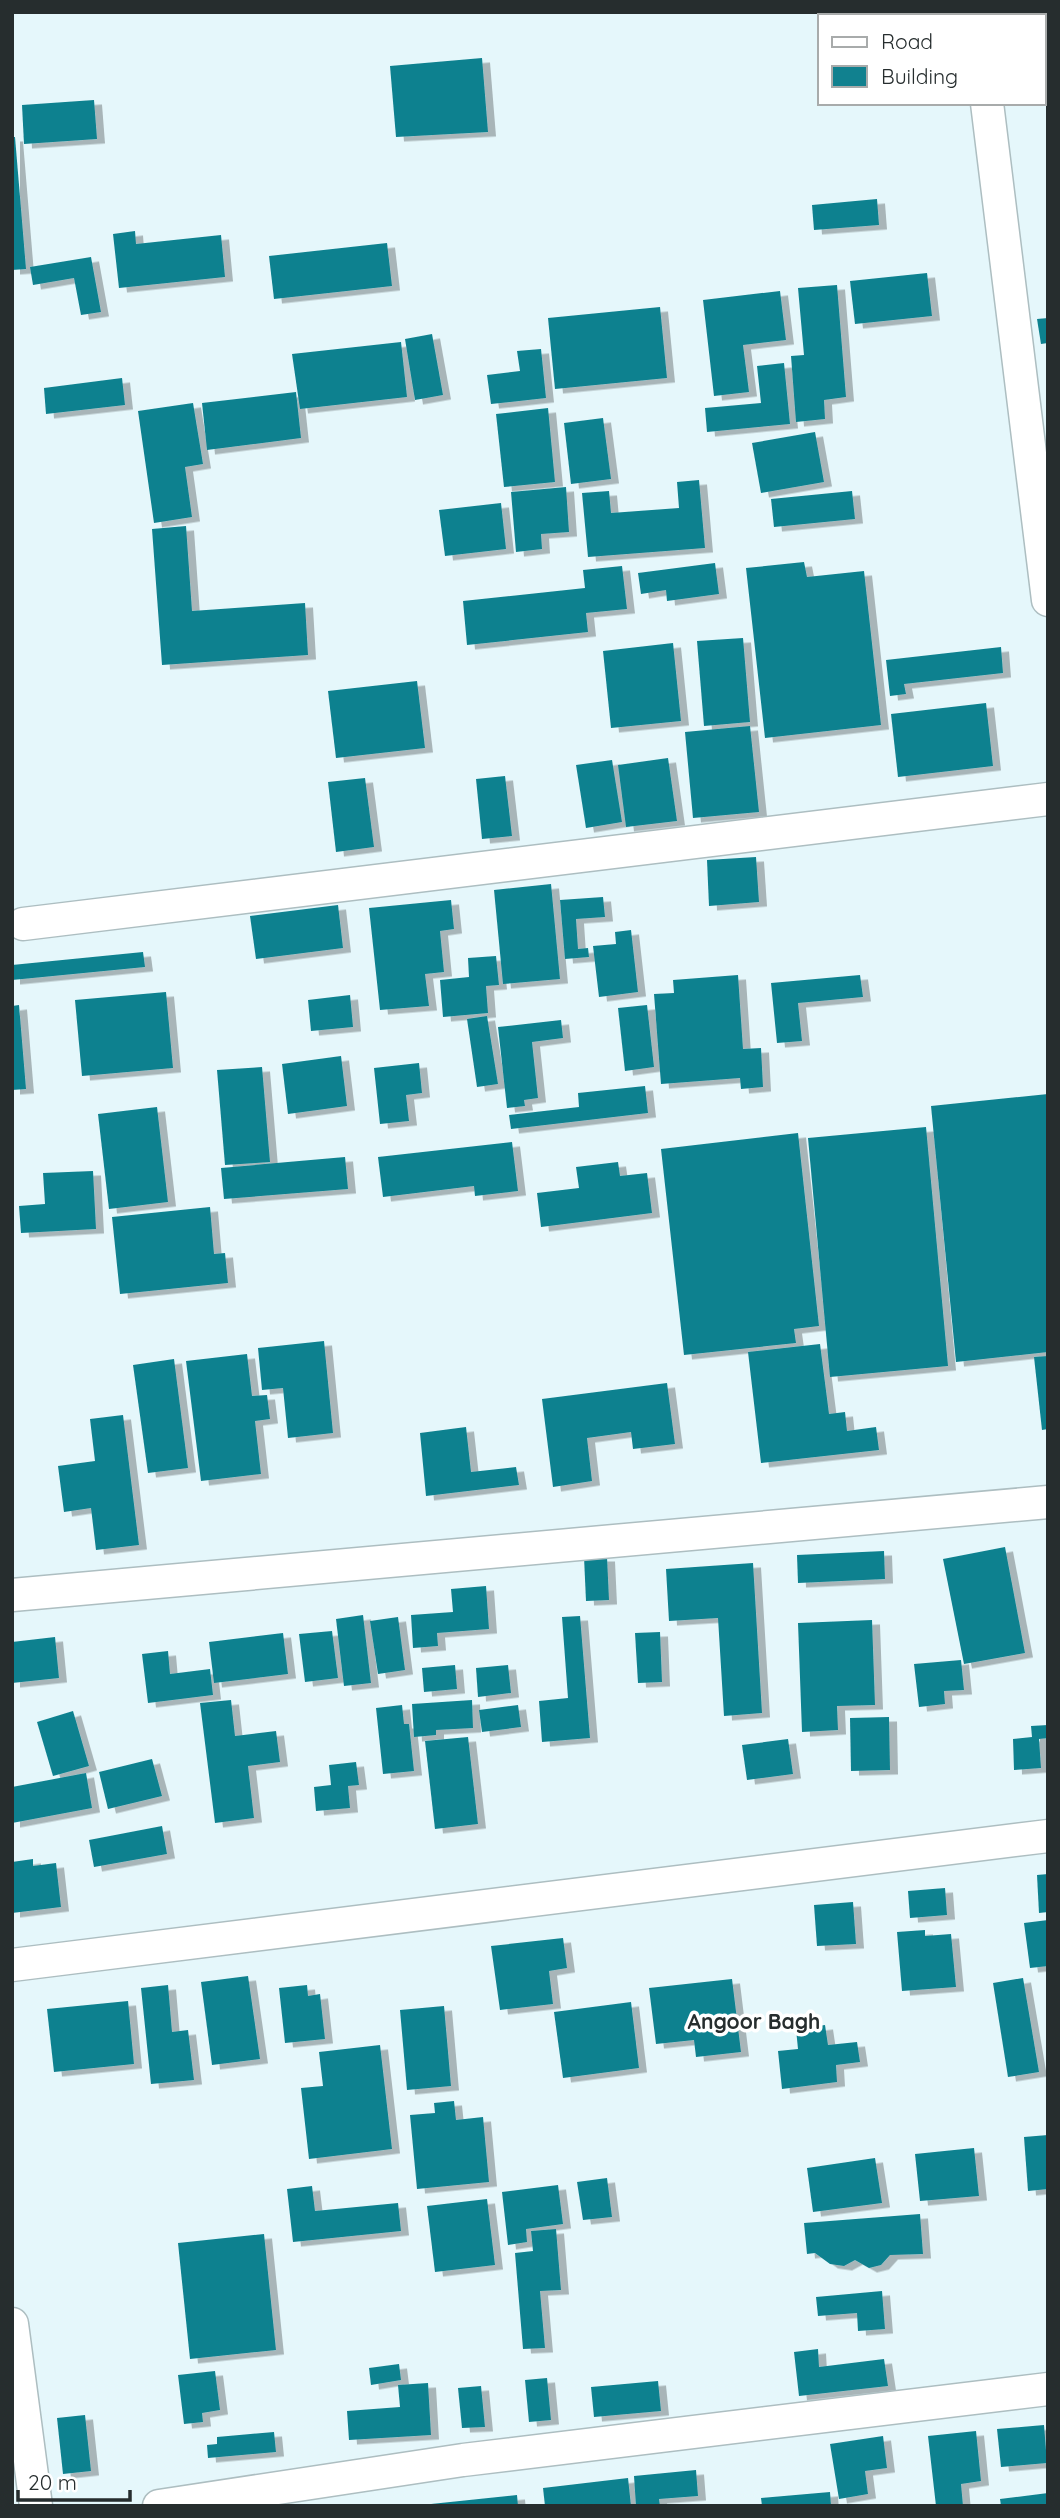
<svg xmlns="http://www.w3.org/2000/svg" width="1060" height="2518" viewBox="0 0 1060 2518" font-family="Quicksand,sans-serif">
	<style>
		.building { fill: #11818f; filter: url(#shadow) }
		.lines { fill: none; stroke-linecap: round; stroke-linejoin: round }
		.street-casing { stroke: #adbec1; stroke-width: 35 }
		.street { stroke: #fff; stroke-width: 32 }
		.labels { text-anchor: middle; dominant-baseline: central; stroke-width: 7; stroke-linejoin: round; paint-order: stroke }
		.quarter-label { font-size: 21px; font-weight: bold; fill: #262d2e; stroke: #fff }
	</style>
	<defs>
		<filter id="shadow"><feDropShadow dx="8" dy="4.5" stdDeviation="0" flood-color="#0004"/></filter>
	</defs>
	<rect width="100%" height="100%" fill="#e5f7fb"/>
	<g class="building">
		<polygon points="482,58 488,132 396,137 390,66"/>
		<polygon points="94,100 97,139 24,144 22,105"/>
		<polygon points="12,137 15,137 26,269 12,270"/>
		<polygon points="877,199 879,225 814,230 812,205"/>
		<polygon points="135,231 136,244 221,235 225,277 119,288 113,234"/>
		<polygon points="387,243 392,286 274,299 269,256"/>
		<polygon points="91,257 101,312 81,315 74,278 33,285 30,267"/>
		<polygon points="927,273 932,316 855,324 850,281"/>
		<polygon points="837,285 846,397 824,400 825,419 796,422 791,356 804,355 798,288"/>
		<polygon points="780,291 786,340 743,345 749,392 714,396 703,300"/>
		<polygon points="660,307 667,378 555,389 548,318"/>
		<polygon points="1048,318 1048,343 1041,344 1037,319"/>
		<polygon points="432,334 443,395 415,400 405,339"/>
		<polygon points="401,342 407,397 300,409 292,354"/>
		<polygon points="541,349 546,398 491,404 487,375 520,371 517,351"/>
		<polygon points="784,363 790,424 707,432 705,408 761,403 757,366"/>
		<polygon points="122,378 125,405 46,414 44,388"/>
		<polygon points="296,392 301,438 207,450 202,403"/>
		<polygon points="193,403 203,464 185,467 192,517 154,523 138,411"/>
		<polygon points="548,408 555,482 504,487 496,414"/>
		<polygon points="603,418 611,479 571,484 564,423"/>
		<polygon points="815,432 824,482 761,493 752,443"/>
		<polygon points="699,480 705,548 588,557 582,493 609,491 611,513 679,508 677,482"/>
		<polygon points="566,487 569,532 541,534 542,549 516,552 511,492"/>
		<polygon points="852,491 855,519 774,527 771,499"/>
		<polygon points="501,503 506,549 445,556 439,510"/>
		<polygon points="186,526 192,611 305,603 308,655 162,665 152,529"/>
		<polygon points="804,562 807,577 864,571 881,725 765,738 746,568"/>
		<polygon points="715,563 719,594 667,601 666,590 641,594 638,573"/>
		<polygon points="622,566 627,609 586,613 588,632 467,645 463,601 585,588 583,570"/>
		<polygon points="743,638 750,722 704,726 697,641"/>
		<polygon points="673,643 681,721 611,728 603,651"/>
		<polygon points="1001,647 1003,673 904,684 906,694 890,696 886,660"/>
		<polygon points="417,681 425,748 336,758 328,691"/>
		<polygon points="986,703 993,766 898,777 891,714"/>
		<polygon points="750,726 759,812 693,818 685,732"/>
		<polygon points="668,758 677,821 626,827 618,765"/>
		<polygon points="612,760 622,822 586,828 576,765"/>
		<polygon points="505,776 512,836 482,839 476,779"/>
		<polygon points="365,778 374,847 336,852 328,782"/>
		<polygon points="756,857 759,902 709,906 707,860"/>
		<polygon points="551,884 560,979 503,984 494,890"/>
		<polygon points="603,897 605,917 576,919 578,949 588,948 589,957 565,959 560,900"/>
		<polygon points="451,900 454,929 440,931 444,972 425,974 429,1006 380,1010 369,908"/>
		<polygon points="338,905 343,948 256,959 250,916"/>
		<polygon points="631,930 638,992 599,997 593,946 616,944 615,932"/>
		<polygon points="143,952 145,967 12,980 12,965"/>
		<polygon points="496,956 499,985 486,986 488,1013 443,1017 440,980 469,977 468,958"/>
		<polygon points="738,975 743,1049 761,1048 763,1087 741,1089 740,1078 661,1084 654,994 674,993 673,980"/>
		<polygon points="860,975 863,997 798,1003 802,1041 777,1043 771,983"/>
		<polygon points="166,992 173,1068 82,1076 75,1000"/>
		<polygon points="350,995 353,1027 311,1031 308,1000"/>
		<polygon points="19,1005 26,1089 12,1090 12,1006"/>
		<polygon points="647,1005 654,1067 625,1071 618,1008"/>
		<polygon points="487,1016 498,1084 477,1087 467,1019"/>
		<polygon points="561,1020 563,1038 532,1042 538,1098 524,1100 525,1106 507,1108 498,1027"/>
		<polygon points="341,1056 347,1106 288,1114 282,1064"/>
		<polygon points="419,1063 422,1093 406,1095 409,1121 380,1124 374,1068"/>
		<polygon points="262,1067 270,1162 225,1165 217,1070"/>
		<polygon points="645,1086 648,1113 511,1129 509,1115 579,1107 578,1093"/>
		<polygon points="1048,1094 1048,1352 956,1362 931,1106"/>
		<polygon points="157,1107 168,1202 109,1209 98,1114"/>
		<polygon points="926,1127 948,1366 830,1377 808,1138"/>
		<polygon points="798,1133 819,1326 794,1329 796,1343 684,1355 661,1149"/>
		<polygon points="512,1142 518,1191 475,1196 474,1186 383,1197 378,1157"/>
		<polygon points="345,1157 348,1189 224,1199 221,1168"/>
		<polygon points="618,1162 620,1176 647,1173 652,1213 541,1227 537,1193 579,1188 576,1167"/>
		<polygon points="93,1171 96,1229 21,1233 19,1206 45,1204 43,1173"/>
		<polygon points="210,1207 214,1254 225,1253 228,1283 120,1294 112,1217"/>
		<polygon points="324,1341 333,1433 288,1438 283,1388 262,1390 258,1348"/>
		<polygon points="820,1344 829,1414 845,1412 847,1431 876,1427 879,1450 761,1463 748,1352"/>
		<polygon points="247,1354 252,1396 267,1395 270,1419 255,1421 261,1474 201,1481 186,1361"/>
		<polygon points="1048,1356 1048,1429 1042,1430 1034,1357"/>
		<polygon points="174,1359 188,1468 148,1473 133,1365"/>
		<polygon points="667,1383 675,1444 633,1449 631,1432 587,1438 592,1481 553,1487 542,1399"/>
		<polygon points="123,1415 139,1545 96,1550 91,1508 64,1512 58,1466 95,1461 90,1419"/>
		<polygon points="466,1427 471,1472 516,1467 519,1485 426,1496 420,1433"/>
		<polygon points="1005,1547 1025,1653 964,1664 943,1559"/>
		<polygon points="884,1551 885,1579 798,1583 797,1555"/>
		<polygon points="584,1557 607,1557 609,1600 586,1601"/>
		<polygon points="753,1563 762,1713 724,1716 718,1618 669,1621 666,1569"/>
		<polygon points="486,1586 489,1629 437,1633 438,1646 413,1648 411,1615 453,1612 451,1589"/>
		<polygon points="363,1615 371,1683 344,1686 336,1619"/>
		<polygon points="580,1616 590,1738 542,1742 539,1701 568,1698 562,1617"/>
		<polygon points="398,1617 405,1670 378,1674 370,1621"/>
		<polygon points="872,1620 875,1705 837,1706 838,1730 802,1732 798,1623"/>
		<polygon points="332,1631 338,1678 305,1682 299,1634"/>
		<polygon points="660,1632 662,1682 638,1683 635,1633"/>
		<polygon points="283,1633 288,1674 214,1683 209,1642"/>
		<polygon points="55,1637 59,1678 12,1683 12,1642"/>
		<polygon points="168,1651 170,1674 210,1669 213,1695 148,1703 142,1654"/>
		<polygon points="961,1660 964,1690 944,1691 945,1704 919,1707 914,1664"/>
		<polygon points="455,1665 457,1689 424,1692 422,1668"/>
		<polygon points="508,1665 511,1693 478,1697 476,1668"/>
		<polygon points="231,1700 235,1736 276,1731 280,1762 248,1766 254,1818 215,1823 200,1703"/>
		<polygon points="472,1700 473,1728 436,1730 436,1735 414,1737 412,1704"/>
		<polygon points="402,1705 404,1724 409,1724 414,1771 383,1774 376,1708"/>
		<polygon points="518,1705 521,1727 482,1732 479,1710"/>
		<polygon points="73,1711 89,1766 53,1776 37,1722"/>
		<polygon points="889,1717 890,1770 851,1771 850,1718"/>
		<polygon points="1048,1725 1048,1738 1039,1739 1041,1768 1014,1770 1013,1739 1032,1737 1031,1726"/>
		<polygon points="468,1737 478,1824 435,1829 425,1741"/>
		<polygon points="788,1739 793,1774 747,1780 742,1745"/>
		<polygon points="152,1759 162,1796 108,1809 99,1772"/>
		<polygon points="356,1762 359,1785 348,1786 350,1808 316,1811 314,1787 331,1785 329,1765"/>
		<polygon points="86,1773 92,1808 12,1823 12,1787"/>
		<polygon points="162,1826 167,1854 94,1867 89,1840"/>
		<polygon points="33,1859 33,1866 56,1863 61,1907 12,1913 12,1862"/>
		<polygon points="1048,1874 1048,1912 1039,1913 1037,1875"/>
		<polygon points="945,1888 947,1915 910,1918 908,1891"/>
		<polygon points="853,1902 856,1944 817,1946 814,1905"/>
		<polygon points="1048,1920 1048,1966 1030,1968 1024,1923"/>
		<polygon points="925,1930 925,1936 951,1934 956,1987 902,1991 897,1932"/>
		<polygon points="563,1938 567,1968 549,1971 553,2004 500,2010 491,1946"/>
		<polygon points="248,1976 260,2059 212,2065 201,1982"/>
		<polygon points="1023,1978 1039,2072 1008,2077 993,1983"/>
		<polygon points="732,1979 741,2052 696,2057 694,2040 656,2044 649,1988"/>
		<polygon points="168,1985 172,2032 188,2030 194,2080 151,2084 141,1988"/>
		<polygon points="307,1985 308,1996 320,1994 325,2039 285,2043 279,1988"/>
		<polygon points="128,2001 134,2064 54,2072 47,2009"/>
		<polygon points="631,2002 639,2068 563,2078 554,2012"/>
		<polygon points="444,2006 451,2086 407,2090 400,2010"/>
		<polygon points="825,2025 828,2045 857,2042 860,2062 836,2065 837,2082 782,2089 778,2051 798,2049 796,2029"/>
		<polygon points="380,2045 392,2149 309,2159 301,2088 323,2086 319,2052"/>
		<polygon points="454,2101 456,2120 483,2117 489,2182 417,2189 410,2115 435,2113 434,2103"/>
		<polygon points="1048,2135 1048,2189 1028,2191 1024,2137"/>
		<polygon points="974,2148 979,2196 920,2201 915,2154"/>
		<polygon points="875,2158 882,2203 813,2212 807,2168"/>
		<polygon points="607,2178 612,2217 583,2220 577,2182"/>
		<polygon points="558,2185 563,2224 526,2229 527,2242 508,2245 502,2192"/>
		<polygon points="312,2186 315,2211 398,2203 401,2231 293,2242 287,2189"/>
		<polygon points="487,2199 495,2265 435,2272 427,2206"/>
		<polygon points="920,2214 923,2254 890,2255 881,2265 869,2268 855,2260 844,2266 830,2264 815,2253 807,2254 804,2223"/>
		<polygon points="556,2229 561,2290 540,2291 545,2348 523,2349 515,2253 533,2251 531,2231"/>
		<polygon points="264,2234 276,2350 190,2359 178,2243"/>
		<polygon points="882,2291 885,2329 858,2331 857,2313 818,2316 816,2297"/>
		<polygon points="818,2349 819,2367 884,2359 888,2386 799,2396 794,2352"/>
		<polygon points="399,2364 401,2380 371,2385 369,2368"/>
		<polygon points="215,2371 220,2410 202,2413 203,2422 184,2424 178,2375"/>
		<polygon points="547,2378 551,2420 529,2422 525,2380"/>
		<polygon points="658,2381 661,2411 594,2417 591,2387"/>
		<polygon points="428,2383 431,2435 349,2440 347,2411 400,2407 398,2385"/>
		<polygon points="481,2386 485,2427 462,2428 458,2388"/>
		<polygon points="85,2415 91,2471 63,2474 57,2418"/>
		<polygon points="1044,2425 1047,2463 1001,2467 997,2429"/>
		<polygon points="976,2431 981,2481 961,2484 963,2506 936,2506 928,2436"/>
		<polygon points="274,2432 276,2452 208,2458 207,2445 217,2444 217,2437"/>
		<polygon points="883,2436 887,2468 865,2471 868,2494 839,2499 830,2444"/>
		<polygon points="696,2470 698,2496 659,2499 660,2506 636,2506 634,2476"/>
		<polygon points="628,2478 631,2506 545,2506 543,2488"/>
		<polygon points="830,2492 831,2506 762,2506 761,2498"/>
		<polygon points="1048,2493 1048,2506 1001,2506 1000,2499"/>
		<polygon points="517,2495 518,2506 431,2506 431,2504"/>
	</g>
	<g class="lines">
		<g class="street-casing">
			<g id="street">
				<polyline points="975,12 976,16"/>
				<polyline points="987,103 1048,600"/>
				<polyline points="23,924 1048,799"/>
				<polyline points="12,1595 1048,1502"/>
				<polyline points="12,1965 1048,1836"/>
				<polyline points="12,2324 36,2506"/>
				<polyline points="159,2506 463,2460 1048,2389"/>
			</g>
		</g>
		<use href="#street" class="street"/>
	</g>
	<g class="labels">
		<g class="quarter-label">
			<text x="754" y="2021">Angoor Bagh</text>
		</g>
	</g>
	<rect width="1060" height="2518" fill="none" stroke="#262d2e" stroke-width="28"/>
	<rect x="818" y="14" width="228" height="91" fill="#ffffff" stroke="#a8abab" stroke-width="2"/>
	<rect x="832" y="37" width="35" height="10" fill="#ffffff" stroke="#a8abab" stroke-width="2"/>
	<text x="881" y="49" font-size="21" fill="#262d2e">Road</text>
	<rect x="832" y="66" width="35" height="21" fill="#11818f" stroke="#a8abab" stroke-width="2"/>
	<text x="881" y="84" font-size="21" fill="#262d2e">Building</text>
	<path d="M18 2490v10h112v-10" fill="none" stroke="#262d2e" stroke-width="3.5"/>
	<text x="28" y="2490" font-size="21" fill="#262d2e" stroke="#ffffff" stroke-width="5" paint-order="stroke">20 m</text>
</svg>
